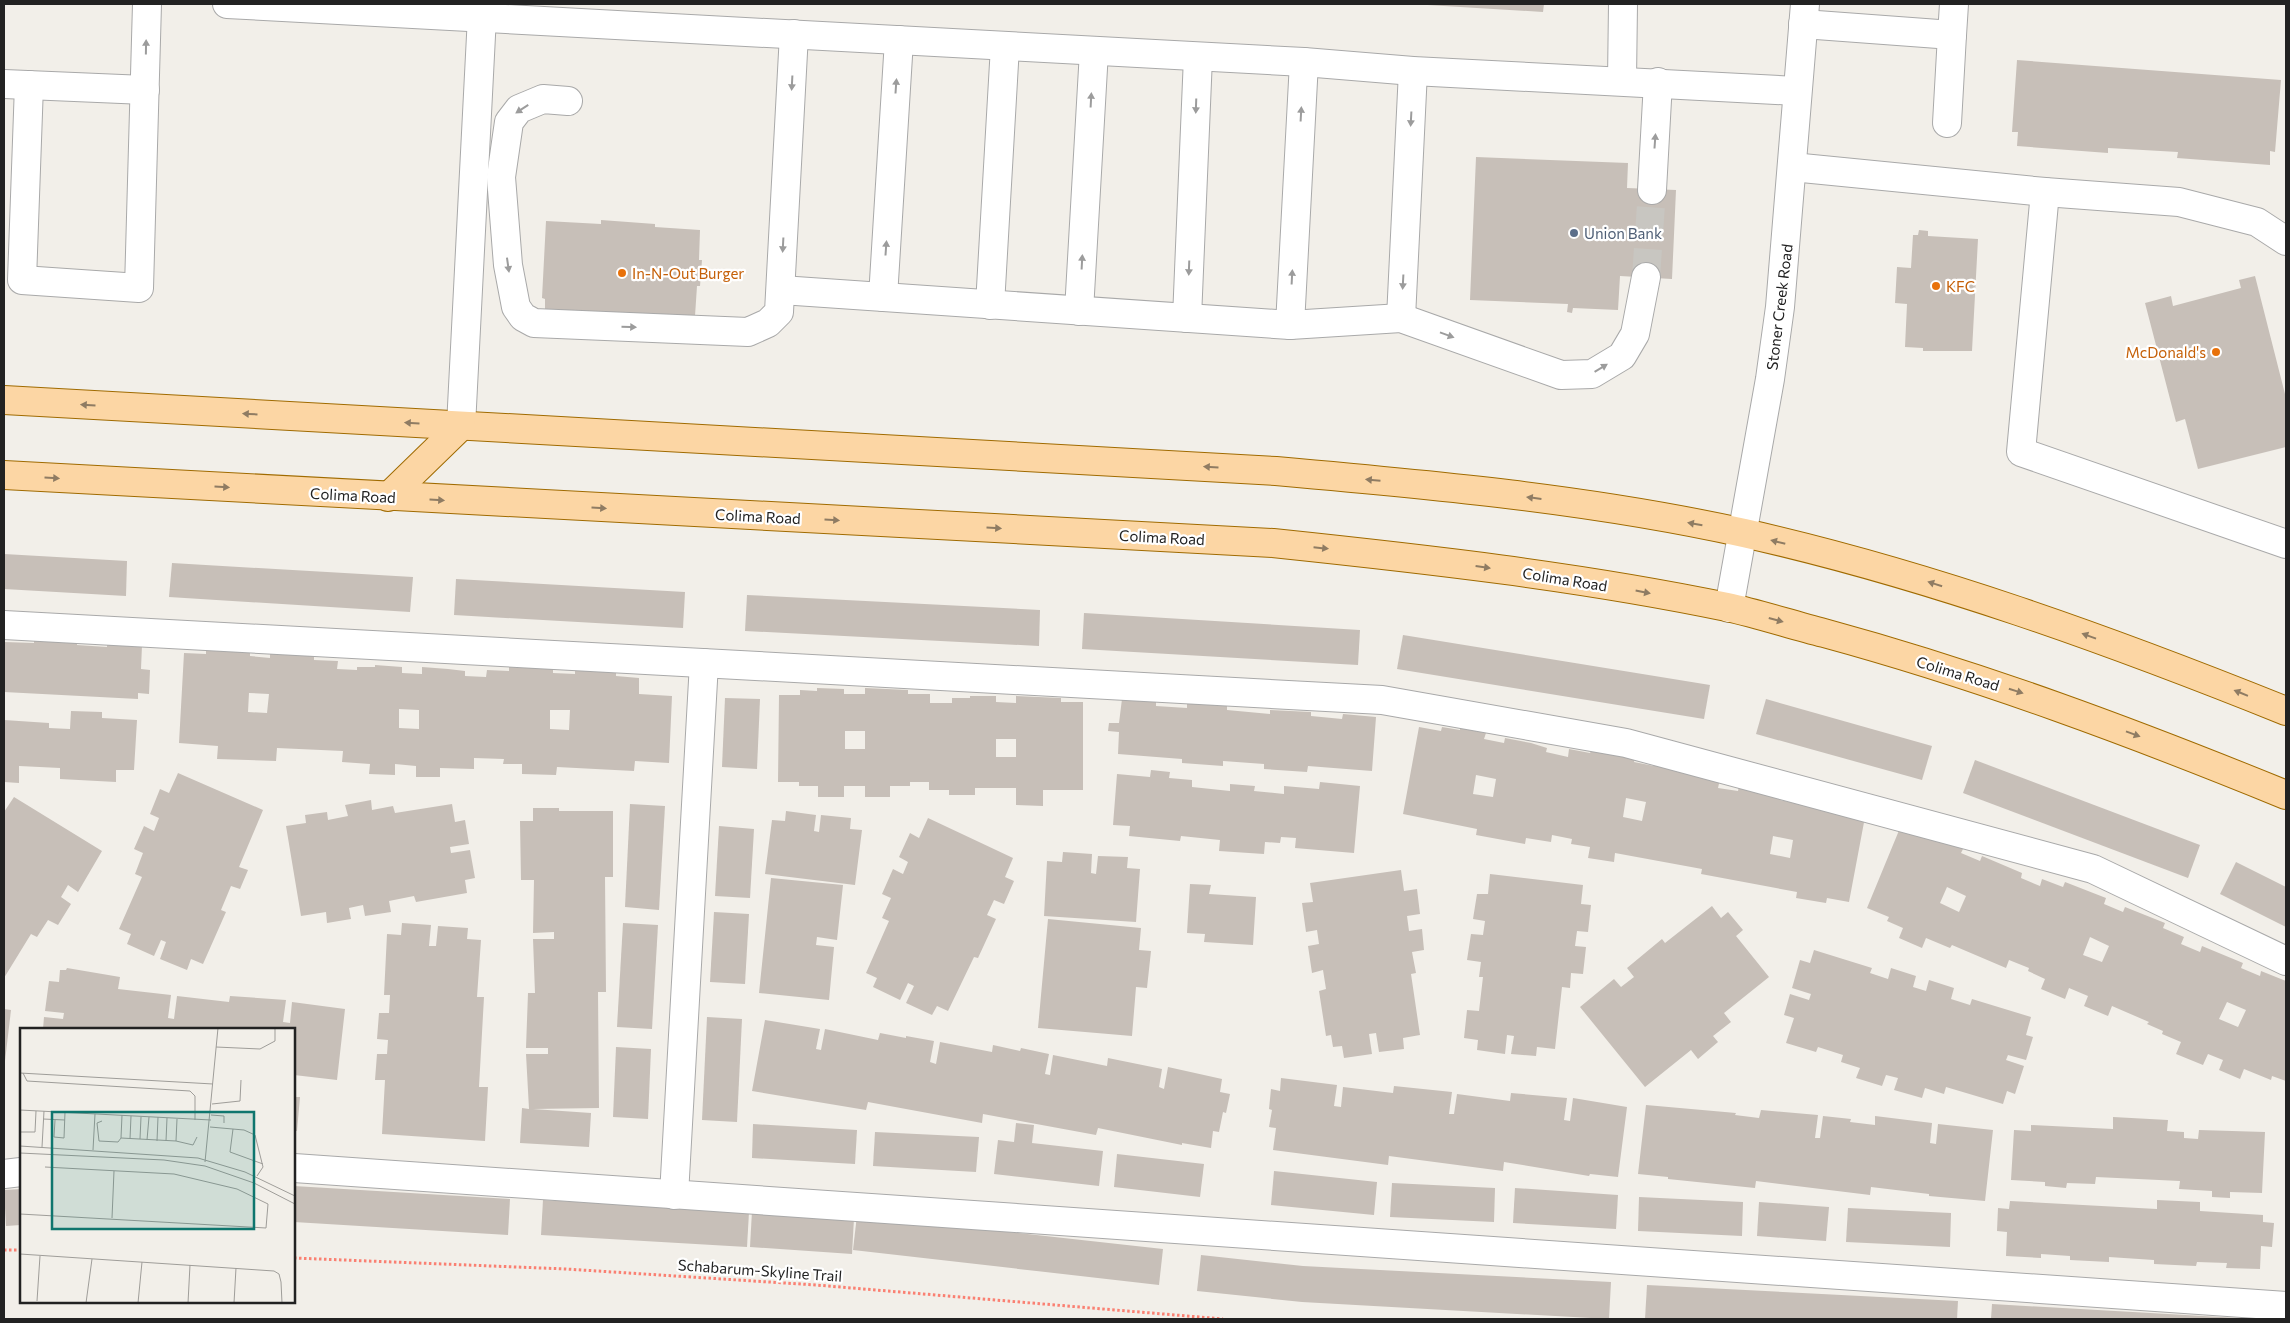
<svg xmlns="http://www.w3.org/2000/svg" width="2290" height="1323" viewBox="0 0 2290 1323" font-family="Commissioner,sans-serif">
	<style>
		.building { fill: #c7bfb8; fill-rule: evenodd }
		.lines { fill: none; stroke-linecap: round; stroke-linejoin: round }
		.minor-tunnel { stroke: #c8c6c1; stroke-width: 28; stroke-dasharray: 28 14; stroke-linecap: butt }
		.minor-casing { stroke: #a9a9a9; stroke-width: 30 }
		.major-casing { stroke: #a06b00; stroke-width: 30 }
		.path { stroke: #fa8072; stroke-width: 3; stroke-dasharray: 2.5 2.5; stroke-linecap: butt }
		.minor { stroke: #fff; stroke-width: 28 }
		.major { stroke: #fcd6a4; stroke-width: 28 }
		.oneway { fill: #9c9c9c }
		.oneway2 { fill: #8f7c63 }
		.service-dot { fill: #5c6f8a; stroke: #fff; stroke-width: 2 }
		.food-dot { fill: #e8710a; stroke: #fff; stroke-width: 2 }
		.labels { text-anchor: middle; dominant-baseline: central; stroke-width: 4.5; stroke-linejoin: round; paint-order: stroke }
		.service-label { font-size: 15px; fill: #4e5e75; stroke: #fff; text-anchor: start }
		.food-label { font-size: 15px; fill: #c56008; stroke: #fff; text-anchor: start }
		.street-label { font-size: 15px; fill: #222; stroke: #fff }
		.inset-road { fill: none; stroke: #9f9d99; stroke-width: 1 }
		.view { fill: #0f766e; fill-opacity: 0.15; stroke: #0f766e; stroke-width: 2.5 }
		.inset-edge { fill: none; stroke: #222; stroke-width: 2.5 }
	</style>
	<rect width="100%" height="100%" fill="#f2efe9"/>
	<g class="building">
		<polygon points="1411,4 1544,4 1543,12"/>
		<polygon points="2017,60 2281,80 2275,152 2270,151 2270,165 2177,158 2178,152 2108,148 2108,153 2017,146 2018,132 2012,132"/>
		<polygon points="1476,157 1628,163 1627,188 1676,190 1672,279 1620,276 1618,310 1573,308 1572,313 1567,312 1568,304 1470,300"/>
		<polygon points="601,220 655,224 655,227 700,230 699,260 702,260 700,286 697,286 695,316 640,313 640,320 545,314 545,299 542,298 546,221 601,224"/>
		<polygon points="1919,230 1928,231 1928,236 1978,239 1972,351 1923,351 1923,348 1905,347 1907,304 1895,303 1897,267 1911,268 1913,235 1918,235"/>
		<polygon points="2255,276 2286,398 2286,447 2198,469 2185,419 2176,422 2145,303 2171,296 2173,306 2241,288 2239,280"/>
		<polygon points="4,554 127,561 126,596 4,589"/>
		<polygon points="172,563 413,577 410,612 169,597"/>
		<polygon points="456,579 685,592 683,628 454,615"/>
		<polygon points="747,595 1040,610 1039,646 745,631"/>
		<polygon points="1084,613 1360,630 1358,665 1082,649"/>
		<polygon points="1403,635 1710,685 1704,719 1397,669"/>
		<polygon points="34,639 77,641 77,645 107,647 107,643 142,645 141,669 150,670 149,694 138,693 138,699 4,692 4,642 34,643"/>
		<path d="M224,649L250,651V656L270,658V651L314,656V660L338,661L337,669L357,670V667H375V665L402,667V673L422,674V667L448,669L465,671V676L486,677L487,670L509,671V667L527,668V665L553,667V673L575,674V668L601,669V671L616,672V676L639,678V694L672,696L669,763L635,761L634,771L557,767L556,775L522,774V764H503L504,759L474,758V769L440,768V777H416V766L395,764V775L369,774L370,764L342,762L343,751L277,748L276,761L217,759L218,746L179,743L184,653L206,654V651H224ZM249,693L269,694L267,713L248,712ZM399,709L419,710V729L399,728ZM550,710H570L569,730L550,729Z"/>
		<path d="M817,688L844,689V694H865V688L908,690V694H930V703H952V698H970V696H996V702L1016,703V696L1061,698V702H1083V790H1043V806L1016,805V788H975V795H949V790H929V782H910V786H890V797H865V786H844V797H818V786H799V782H778L779,695H800V690L817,691ZM845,731H865V749H845ZM996,739H1016V757H996Z"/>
		<polygon points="725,698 760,699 757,769 722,767"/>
		<polygon points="1122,699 1156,701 1156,706 1187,708 1187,703 1227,706 1227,710 1270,714 1270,710 1311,712 1311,716 1342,719 1343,714 1376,717 1372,771 1308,766 1307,772 1264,769 1264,764 1223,761 1223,766 1182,763 1182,759 1118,754 1119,732 1108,731 1109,723 1119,723"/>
		<polygon points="1766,699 1932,746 1922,780 1756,734"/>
		<polygon points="71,711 102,712 102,718 137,720 134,770 116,770 116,782 60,779 60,768 19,766 19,783 4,782 4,720 49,723 49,728 70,729"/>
		<path d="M1419,727L1441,731L1442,727L1460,730V728L1486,733L1484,739L1504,743L1505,738L1531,743L1547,748L1546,752L1568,757L1569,749L1590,753L1592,749L1635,757L1634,762L1654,766L1655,761L1720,779L1718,788L1738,791L1739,786L1781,795L1780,800L1865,817L1849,902L1827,898L1826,903L1796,898L1797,892L1701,874L1702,869L1615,853L1614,862L1588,858L1590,847L1571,844L1572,839L1552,835L1551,842L1526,838L1525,844L1476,835L1477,829L1403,814ZM1476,775L1496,779L1493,797L1473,794ZM1626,798L1646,802L1642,821L1623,817ZM1773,836L1793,840L1790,858L1770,854Z"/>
		<polygon points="1975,760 2200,845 2188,878 1963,793"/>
		<polygon points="1151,770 1170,772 1169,778 1192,780 1192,787 1230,791 1230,784 1255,786 1254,791 1284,794 1284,786 1319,789 1320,782 1360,786 1354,853 1295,848 1296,838 1281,837 1280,843 1265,842 1264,854 1219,851 1220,840 1181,836 1180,841 1129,836 1130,826 1113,825 1117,774 1150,777"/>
		<polygon points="178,773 263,810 239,867 248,870 240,889 231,886 221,910 226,912 203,964 191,959 187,970 160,959 166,942 161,940 154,956 127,944 131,934 119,929 142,877 135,874 143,853 134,849 144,826 154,831 159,818 150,814 160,789 169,793"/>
		<polygon points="14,797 102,851 78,892 68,885 61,897 71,904 58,925 48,920 37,937 31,934 4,978 4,812"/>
		<polygon points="371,800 372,810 393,806 395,813 452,804 455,822 465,820 469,844 450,847 451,853 470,850 475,878 465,880 467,893 416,902 414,896 389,901 391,912 365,916 363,905 349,908 351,919 327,923 326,912 301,916 286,826 306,823 305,815 327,812 328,820 348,816 345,805"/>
		<polygon points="630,804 665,806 659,910 625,907"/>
		<polygon points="533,808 559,808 559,811 613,811 613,877 605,877 606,992 598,992 599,1108 533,1109 591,1113 589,1147 520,1143 522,1108 529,1109 526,1054 548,1054 548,1048 526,1048 528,993 535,993 533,939 554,939 554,932 533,933 534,880 521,880 520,821 533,821"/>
		<polygon points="786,811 816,815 814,831 819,832 821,815 851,818 850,829 862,830 855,885 765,874 772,820 785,821"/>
		<polygon points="928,818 1013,858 1005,877 1014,881 1004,904 994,900 987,915 996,919 978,958 974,957 948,1011 937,1006 932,1015 906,1003 914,986 908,983 900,1000 873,987 877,978 866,973 889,921 882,918 891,898 882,894 893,869 903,874 908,862 899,857 910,833 919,838"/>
		<polygon points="719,826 754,829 750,898 715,896"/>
		<path d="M1900,828L1920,837L1923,832L1963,849L1961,853L1980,861L1982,856L2022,873L2021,878L2040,886L2042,879L2063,887L2065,882L2106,898L2104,904L2123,912L2125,907L2165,923L2163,928L2184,937L2181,944L2200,952L2202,946L2243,963L2241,968L2260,976L2261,971L2286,981V1081L2272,1076L2271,1080L2244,1069L2240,1079L2219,1070L2223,1060L2208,1054L2203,1065L2176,1054L2181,1042L2162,1034L2163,1031L2147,1024L2149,1022L2112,1006L2108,1016L2084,1006L2088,996L2069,988L2065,999L2041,989L2045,979L2028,971L2029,968L2009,960L2006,968L1952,945L1950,948L1926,938L1922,948L1899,938L1903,928L1887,921L1889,917L1867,908ZM1947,887L1966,896L1959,912L1940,903ZM2090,937L2109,946L2102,962L2083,955ZM2227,1002L2246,1010L2238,1027L2219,1019Z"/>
		<polygon points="1063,852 1092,854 1091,873 1096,874 1098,856 1128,857 1127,868 1140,869 1136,922 1044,916 1047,861 1062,862"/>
		<polygon points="2236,862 2286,887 2286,927 2220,894"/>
		<polygon points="1401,870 1404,891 1417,889 1420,914 1407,916 1409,931 1422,929 1424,950 1412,952 1416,973 1411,974 1420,1035 1403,1038 1404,1049 1379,1052 1376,1033 1369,1034 1372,1054 1344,1058 1342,1046 1333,1047 1331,1035 1326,1036 1319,991 1326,989 1323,970 1312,973 1308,946 1319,944 1317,930 1306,932 1302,903 1313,902 1310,883"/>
		<polygon points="1490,874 1583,885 1581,904 1591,905 1588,932 1577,931 1575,946 1586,947 1583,974 1571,973 1570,988 1562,987 1555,1049 1537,1047 1536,1056 1511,1054 1514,1036 1507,1035 1505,1054 1477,1050 1478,1040 1464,1038 1467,1010 1479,1011 1483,977 1479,977 1481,962 1467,960 1471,934 1483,935 1485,921 1473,919 1477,894 1488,894"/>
		<polygon points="771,878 843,885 837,940 817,937 816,945 834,947 829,1000 759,993"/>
		<polygon points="1190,884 1211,885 1209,894 1256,897 1253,945 1204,942 1205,934 1187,933"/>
		<polygon points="1712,906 1721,918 1728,912 1743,930 1736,936 1769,977 1724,1013 1731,1022 1713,1036 1718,1042 1698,1059 1691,1050 1645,1087 1580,1007 1614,979 1621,987 1634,977 1627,968 1662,939 1665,943"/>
		<polygon points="714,912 749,914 745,984 710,982"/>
		<polygon points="1048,919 1141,928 1139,950 1151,951 1147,988 1136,987 1132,1036 1038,1028"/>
		<polygon points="402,923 431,925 429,946 436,946 438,926 468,928 467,939 481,940 477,997 484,997 479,1087 488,1087 485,1141 382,1134 385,1080 375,1080 377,1054 387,1054 388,1040 377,1039 379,1013 389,1013 390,995 384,995 387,934 401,935"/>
		<polygon points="623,923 658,925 652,1029 617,1027"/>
		<polygon points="1814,950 1872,968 1870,973 1888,979 1891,968 1916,976 1913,987 1926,991 1929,980 1954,988 1951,999 1970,1005 1972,999 2031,1017 2026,1035 2033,1037 2026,1060 2008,1055 2006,1060 2024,1066 2015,1094 2007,1091 2003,1104 1946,1087 1944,1094 1925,1088 1922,1098 1894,1090 1898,1078 1886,1075 1882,1086 1856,1078 1860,1068 1841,1062 1843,1055 1818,1047 1816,1052 1786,1043 1794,1018 1784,1015 1790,994 1809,1000 1811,994 1792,988 1800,960 1810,963"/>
		<polygon points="67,968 120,977 118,989 171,995 168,1018 174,1019 177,996 229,1002 230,996 286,1000 283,1022 290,1023 292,1002 345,1009 337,1080 294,1075 294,1029 43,1029 44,1017 63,1019 64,1013 45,1011 49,981 59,982 60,970 66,970"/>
		<polygon points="4,1009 11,1010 5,1061 4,1061"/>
		<polygon points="707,1017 742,1019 737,1122 702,1120"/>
		<polygon points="765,1020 820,1029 816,1049 821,1050 825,1029 878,1040 880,1033 906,1038 906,1036 934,1041 930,1062 936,1064 940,1042 992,1052 993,1045 1020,1051 1021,1048 1049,1054 1045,1074 1050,1075 1053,1055 1107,1066 1108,1058 1162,1069 1159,1087 1164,1089 1168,1067 1222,1079 1220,1092 1230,1094 1226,1113 1223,1112 1219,1132 1213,1131 1211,1148 1182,1143 1182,1145 1098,1128 1096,1135 983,1114 982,1123 868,1102 866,1110 752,1091"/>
		<polygon points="616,1047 651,1049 648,1119 613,1117"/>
		<polygon points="1281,1078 1337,1085 1334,1106 1341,1107 1343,1087 1393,1093 1394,1086 1452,1092 1449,1114 1454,1114 1457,1094 1510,1101 1511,1093 1567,1098 1564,1120 1570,1121 1573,1098 1627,1107 1618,1177 1590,1174 1589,1176 1504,1162 1503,1171 1389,1156 1388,1165 1273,1150 1276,1128 1269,1127 1272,1110 1269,1109 1271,1089 1280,1091"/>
		<polygon points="294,1097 300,1097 297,1131 294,1131"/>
		<polygon points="1646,1105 1736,1113 1735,1115 1759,1118 1761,1110 1818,1115 1815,1138 1820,1138 1823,1116 1851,1119 1850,1122 1875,1125 1875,1116 1932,1123 1930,1143 1936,1144 1938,1124 1993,1130 1985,1201 1929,1196 1929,1194 1871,1187 1870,1195 1756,1181 1755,1188 1668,1179 1668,1177 1638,1174"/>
		<polygon points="2113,1117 2168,1120 2167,1131 2184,1132 2184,1138 2198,1139 2199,1130 2265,1132 2262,1193 2230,1192 2230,1198 2212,1197 2212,1191 2179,1189 2180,1181 2096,1177 2095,1184 2067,1183 2066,1188 2045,1186 2045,1182 2011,1180 2014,1130 2031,1131 2031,1125 2113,1129"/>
		<polygon points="1016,1123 1034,1125 1032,1143 1103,1151 1099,1186 994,1174 998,1140 1014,1142"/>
		<polygon points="753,1124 857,1130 855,1164 752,1158"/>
		<polygon points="875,1132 979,1137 976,1172 873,1166"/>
		<polygon points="1117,1154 1204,1164 1200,1197 1114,1187"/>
		<polygon points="1274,1171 1377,1182 1374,1215 1271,1205"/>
		<polygon points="1392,1183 1495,1188 1494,1222 1390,1217"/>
		<polygon points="294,1186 510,1199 508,1235 294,1222"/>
		<polygon points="1515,1188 1618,1195 1616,1229 1513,1223"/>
		<polygon points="21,1189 21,1225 6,1226 4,1190"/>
		<polygon points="1639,1197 1743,1202 1742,1236 1638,1231"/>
		<polygon points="543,1200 749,1212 747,1247 541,1235"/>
		<polygon points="2157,1200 2200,1202 2200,1211 2263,1215 2263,1222 2274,1223 2272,1247 2261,1246 2260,1269 2226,1268 2227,1263 2197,1262 2196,1266 2154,1264 2154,1260 2109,1257 2109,1262 2070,1260 2070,1256 2041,1254 2041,1258 2006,1256 2007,1232 1997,1231 1998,1208 2009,1209 2010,1201 2157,1209"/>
		<polygon points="1759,1202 1829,1207 1826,1241 1757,1236"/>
		<polygon points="1848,1208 1951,1213 1950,1247 1846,1242"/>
		<polygon points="752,1211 854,1218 852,1254 750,1247"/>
		<polygon points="857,1215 1163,1249 1159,1285 853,1250"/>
		<polygon points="1201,1255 1303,1266 1611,1282 1609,1319 1302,1302 1197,1291"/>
		<polygon points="1647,1285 1958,1301 1957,1319 1645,1319"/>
		<polygon points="1992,1304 2238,1318 2238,1319 1991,1319"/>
	</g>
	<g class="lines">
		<polyline class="minor-tunnel" points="1646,277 1652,190"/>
		<g class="minor-casing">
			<g id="minor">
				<polyline points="227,4 1304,62 1413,71 1797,91"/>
				<polyline points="1803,24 1952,35 1947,123"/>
				<polyline points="1952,35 1954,4"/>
				<polyline points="1622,80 1623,4"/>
				<polyline points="4,84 145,90"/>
				<polyline points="29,85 22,280 139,288 147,4"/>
				<polyline points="568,101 543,99 519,109 509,122 501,177 508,265 516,307 523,317 534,323 748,332 768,323 779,312 794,34"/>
				<polyline points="1792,167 2045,192 2179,202 2257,222 2286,241"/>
				<polyline points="1652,190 1658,82"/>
				<polyline points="2045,192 2021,452 2286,544"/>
				<polyline points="781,290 1290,325 1401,318 1561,375 1592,374 1622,356 1635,334 1646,277"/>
				<polyline points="883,297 899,40"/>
				<polyline points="990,305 1005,46"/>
				<polyline points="1079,311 1094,51"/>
				<polyline points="1187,318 1198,57"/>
				<polyline points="1401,318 1413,71"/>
				<polyline points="1290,325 1304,62"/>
				<polyline points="461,426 482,16"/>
				<polyline points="1729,608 1770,379 1780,307 1805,4"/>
				<polyline points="4,625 1382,700 1626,743 2093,869 2286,961"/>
				<polyline points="294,1168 2286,1306"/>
				<polyline points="4,1174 21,1172"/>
				<polyline points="674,1195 704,663"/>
			</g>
		</g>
		<g class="major-casing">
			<g id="major">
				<path d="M4,400L1276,471C1433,485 1590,499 1744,533C1930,575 2109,640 2286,711"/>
				<path d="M4,475L1273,543C1425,559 1577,576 1727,607C1759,614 1792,625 1824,633C1982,676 2134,733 2286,795"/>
				<polyline points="388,497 461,426"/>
			</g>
		</g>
		<g class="path">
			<polyline points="4,1250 21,1250"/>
			<polyline points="294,1258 566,1269 816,1285 1223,1319"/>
		</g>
		<use href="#minor" class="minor"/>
		<use href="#major" class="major"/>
	</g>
	<defs><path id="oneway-solid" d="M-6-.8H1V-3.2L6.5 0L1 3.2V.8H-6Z" transform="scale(1.25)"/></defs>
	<g class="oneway">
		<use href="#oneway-solid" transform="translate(146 47) rotate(-89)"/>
		<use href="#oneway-solid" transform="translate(792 83) rotate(93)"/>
		<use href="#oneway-solid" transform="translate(896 86) rotate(-86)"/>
		<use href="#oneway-solid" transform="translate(1091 100) rotate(-87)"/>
		<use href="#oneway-solid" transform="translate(1196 106) rotate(92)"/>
		<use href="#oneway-solid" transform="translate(522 109) rotate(147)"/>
		<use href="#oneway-solid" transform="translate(1301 114) rotate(-87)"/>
		<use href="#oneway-solid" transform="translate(1411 119) rotate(93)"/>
		<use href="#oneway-solid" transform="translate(1655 141) rotate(-86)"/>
		<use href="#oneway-solid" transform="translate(783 245) rotate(93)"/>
		<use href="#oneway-solid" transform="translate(886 248) rotate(-86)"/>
		<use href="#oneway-solid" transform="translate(1082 262) rotate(-87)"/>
		<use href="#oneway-solid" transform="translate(508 265) rotate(82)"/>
		<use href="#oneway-solid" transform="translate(1189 268) rotate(92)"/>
		<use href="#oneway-solid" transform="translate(1292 277) rotate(-87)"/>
		<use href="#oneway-solid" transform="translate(1403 282) rotate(93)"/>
		<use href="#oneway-solid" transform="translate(629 327) rotate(2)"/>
		<use href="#oneway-solid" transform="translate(1447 335) rotate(20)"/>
		<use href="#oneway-solid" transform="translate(1601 368) rotate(-31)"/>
	</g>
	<g class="oneway2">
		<use href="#oneway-solid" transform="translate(88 405) rotate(-177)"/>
		<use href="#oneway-solid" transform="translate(250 414) rotate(-177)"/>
		<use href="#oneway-solid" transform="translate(412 423) rotate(-177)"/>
		<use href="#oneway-solid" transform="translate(1211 467) rotate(-177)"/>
		<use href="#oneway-solid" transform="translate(52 478) rotate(3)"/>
		<use href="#oneway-solid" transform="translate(1373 480) rotate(-175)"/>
		<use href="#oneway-solid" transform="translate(222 487) rotate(3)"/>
		<use href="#oneway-solid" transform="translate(1534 498) rotate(-173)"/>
		<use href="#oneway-solid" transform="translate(437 500) rotate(3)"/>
		<use href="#oneway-solid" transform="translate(599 508) rotate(3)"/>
		<use href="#oneway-solid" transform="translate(832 520) rotate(3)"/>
		<use href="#oneway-solid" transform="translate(1695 524) rotate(-170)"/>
		<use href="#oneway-solid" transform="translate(994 528) rotate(3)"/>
		<use href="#oneway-solid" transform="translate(1778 542) rotate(-166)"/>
		<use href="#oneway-solid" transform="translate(1321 548) rotate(6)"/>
		<use href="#oneway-solid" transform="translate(1483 567) rotate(8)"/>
		<use href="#oneway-solid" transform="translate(1935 584) rotate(-162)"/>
		<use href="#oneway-solid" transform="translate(1643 592) rotate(11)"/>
		<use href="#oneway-solid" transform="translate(1776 620) rotate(15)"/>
		<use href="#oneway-solid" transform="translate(2089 636) rotate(-160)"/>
		<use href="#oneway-solid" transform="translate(2016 691) rotate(18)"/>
		<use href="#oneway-solid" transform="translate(2241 693) rotate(-158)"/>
		<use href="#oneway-solid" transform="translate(2133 734) rotate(20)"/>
	</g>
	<circle class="service-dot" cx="1574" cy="233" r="5"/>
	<g class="food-dot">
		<circle cx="622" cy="273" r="5"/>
		<circle cx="1936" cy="286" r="5"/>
		<circle cx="2216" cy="352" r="5"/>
	</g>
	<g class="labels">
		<g class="service-label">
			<text x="1584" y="233">Union Bank</text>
		</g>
		<g class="food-label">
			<text x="632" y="273">In-N-Out Burger</text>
			<text x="1946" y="286">KFC</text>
			<text x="2206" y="352" text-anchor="end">McDonald's</text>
		</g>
		<g class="street-label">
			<text transform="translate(1779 307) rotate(-83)">Stoner Creek Road</text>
			<text transform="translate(353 495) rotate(3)">Colima Road</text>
			<text transform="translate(758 516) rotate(3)">Colima Road</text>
			<text transform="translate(1162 537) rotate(3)">Colima Road</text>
			<text transform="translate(1565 579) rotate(9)">Colima Road</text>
			<text transform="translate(1958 673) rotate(17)">Colima Road</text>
			<text transform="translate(760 1270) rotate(4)">Schabarum-Skyline Trail</text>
		</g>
	</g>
	<g transform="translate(20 1028)">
		<rect width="275" height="275" fill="#f2efe9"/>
		<path class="inset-road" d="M196,19L240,21L255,13V0M0,45L193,56M3,45L7,53L170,63L175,68V92M192,76L220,73L221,52M0,82L191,92M191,87L204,88V95M23,91L45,92M35,92L34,109L44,110L45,84M82,93L77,95L79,113L98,114L101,110L156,113L173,117L177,109M190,99L224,102L235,107L243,139L237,148M213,101L210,124L243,136M0,104H15L16,83M101,110L102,87M110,111L111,88M120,111L121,89M127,112L129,89M137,113L138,89M146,113L147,90M156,113L157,91M0,118L178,130L225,144L275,168M22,119L24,83M73,122L75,86M0,125L144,132L185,138L234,155L275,176M185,134L198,0M0,186L246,200L248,176L217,161L154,146L25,139M92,190L94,143M0,226L254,243L259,246L261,254L262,275M17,273L20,228M66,275L72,231M118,275L122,234M168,275L170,237M214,275L216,240"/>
		<path class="view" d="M32,84H234V201H32Z"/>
		<rect width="275" height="275" class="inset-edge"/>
	</g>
	<rect width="2290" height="1323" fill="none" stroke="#222222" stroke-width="10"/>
</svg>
